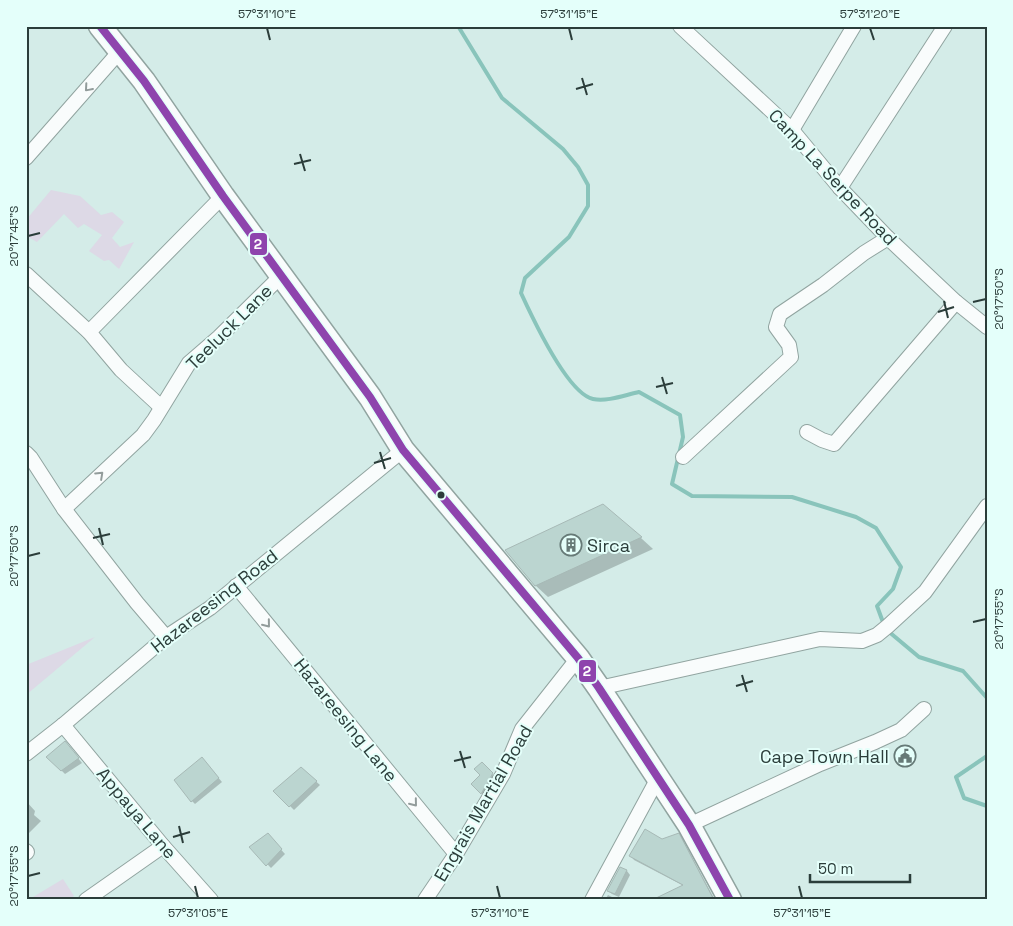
<svg xmlns="http://www.w3.org/2000/svg" width="1013" height="926" viewBox="0 0 1013 926" font-family="'Space Grotesk',sans-serif">
	<style>
		.green { fill: #ddd9e6 }
		.shadow { fill: #0003 }
		.lines { fill: none; stroke-linecap: round; stroke-linejoin: round }
		.stream { stroke: #89c4bb; stroke-width: 4 }
		.building { fill: #bbd5d0; stroke: #a7b9b6 }
		.street-casing { stroke: #91a4a0; stroke-width: 16 }
		.primary-casing { stroke: #91a4a0; stroke-width: 25 }
		.street { stroke: #f9fcfc; stroke-width: 14 }
		.primary { stroke: #f9fcfc; stroke-width: 22 }
		.bus-1-casing { stroke: #e4fffa; stroke-width: 11 }
		.bus-1 { stroke: #8e44ad; stroke-width: 8 }
		.oneway { stroke: #929c9b }
		.ticks { fill: none; stroke: #2b3d3a; stroke-width: 2 }
		.bus-dot { fill: #2b3d3a; stroke: #e4fffa; stroke-width: 2 }
		.labels { text-anchor: middle; dominant-baseline: central; stroke-width: 4; stroke-linejoin: round; paint-order: stroke }
		.street-label { font-size: 18px; fill: #2b3d3a; stroke: #e4fffa }
		.poi-label { font-size: 18px; fill: #2b3d3a; stroke: #e4fffa; text-anchor: start }
		.line-badge { stroke: #e4fffa; stroke-width: 2 }
		.badge-label { font-size: 14px; text-anchor: middle; font-weight: bold; fill: #fff }
		.neatline { fill: none; stroke: #2b3d3a; stroke-width: 2 }
		.ticks-label { font-size: 12px; text-anchor: middle; fill: #2b3d3a }
	</style>
	<rect width="100%" height="100%" fill="#d4ece8"/>
	<g class="green">
		<polygon points="51,190 80,196 101,215 112,212 124,222 112,238 120,247 134,242 119,269 109,260 104,261 89,251 102,235 84,224 78,228 64,214 37,242 26,236 26,220"/>
		<polygon points="95,637 26,695 26,665"/>
		<polygon points="63,879 74,896 68,900 28,900"/>
	</g>
	<g class="shadow">
		<polygon points="603,506 641,538 653,549 548,597 535,585"/>
		<polygon points="69,747 82,763 65,774 48,757"/>
		<polygon points="205,762 222,782 195,804 192,801"/>
		<polygon points="482,763 496,778 485,797 473,784 482,775"/>
		<polygon points="301,768 320,785 294,810 275,791"/>
		<polygon points="26,801 35,811 34,815 41,821 26,836"/>
		<polygon points="267,834 285,854 271,868 251,847"/>
		<polygon points="678,835 682,839 715,900 655,900 684,886 634,860 631,856 662,841"/>
		<polygon points="620,869 627,871 630,875 619,897 612,894 608,891"/>
		<polygon points="608,895 618,900 605,900"/>
	</g>
	<g class="lines">
		<g class="stream">
			<path d="M458,26L502,98L563,149L578,167L588,185V206L569,237L525,278L521,293C532,317 567,393 593,399C607,402 625,395 639,392L680,415L683,437L672,484L692,496L792,497L856,517L876,528L901,567L893,589L877,606L884,625"/>
			<polyline points="888,631 919,657 963,671 987,698"/>
			<polyline points="987,756 956,777 964,798 987,806"/>
		</g>
	</g>
	<g class="building">
		<polygon points="603,504 642,537 535,586 505,550"/>
		<polygon points="65,741 79,758 61,771 46,757"/>
		<polygon points="202,757 219,778 191,802 174,780"/>
		<polygon points="482,762 493,773 481,794 471,784 480,775 474,769"/>
		<polygon points="301,767 317,781 289,807 273,791"/>
		<polygon points="645,829 662,839 679,833 714,900 652,900 683,885 629,856"/>
		<polygon points="268,833 282,849 266,866 249,847"/>
		<polygon points="620,867 627,870 615,894 607,891"/>
	</g>
	<g class="lines">
		<g class="street-casing">
			<g id="street">
				<polyline points="680,26 792,130 840,188 888,238 956,302 987,327"/>
				<polyline points="792,130 854,26"/>
				<polyline points="26,158 120,51"/>
				<polyline points="840,188 945,26"/>
				<polyline points="26,274 89,332 121,370 161,407"/>
				<polyline points="89,332 223,196"/>
				<polyline points="807,432 822,440 834,444 956,302"/>
				<polyline points="26,453 31,458 64,509 137,603 166,637"/>
				<polyline points="683,457 791,357 789,345 776,327 780,314 823,285 864,253 888,238"/>
				<polyline points="64,509 143,435 154,420 189,363 219,337 282,275"/>
				<polyline points="236,586 456,854"/>
				<polyline points="599,688 820,639 862,641 877,635 888,626 925,592 987,506"/>
				<polyline points="63,725 163,846 211,900"/>
				<polyline points="26,754 63,725 166,637 210,608 403,450"/>
				<polyline points="689,825 820,764 875,742 901,730 924,709"/>
				<polyline points="26,851 27,852 26,853"/>
				<polyline points="86,900 163,846"/>
				<polyline points="425,900 456,854 503,774 522,729 578,658"/>
				<polyline points="592,900 658,778"/>
			</g>
		</g>
		<g class="primary-casing">
			<polyline id="primary" points="100,26 144,81 223,196 370,397 403,450 578,658 599,688 658,778 689,825 730,900"/>
		</g>
		<use href="#street" class="street"/>
		<use href="#primary" class="primary"/>
		<g class="bus-1-casing">
			<polyline id="bus-1" points="100,26 144,81 223,196 370,397 403,450 578,658 599,688 689,825 730,900"/>
		</g>
		<use href="#bus-1" class="bus-1"/>
	</g>
	<defs><path id="oneway-chevron" d="M-2-3.5L2.5 0L-2 3.5" fill="none" stroke-width="1.6" stroke-linecap="round" stroke-linejoin="round" transform="scale(1.25)"/></defs>
	<g class="oneway">
		<use href="#oneway-chevron" transform="translate(88 88) rotate(131)"/>
		<use href="#oneway-chevron" transform="translate(100 475) rotate(-43)"/>
		<use href="#oneway-chevron" transform="translate(267 624) rotate(51)"/>
		<use href="#oneway-chevron" transform="translate(414 803) rotate(51)"/>
	</g>
	<path class="ticks" d="M267,28L270,40M569,28L572,40M870,28L874,40M582,78L587,95M576,89L593,84M300,154L305,171M294,164L311,160M28,236L40,233M944,301L948,318M973,302L986,299M938,312L954,307M662,377L667,394M656,387L673,383M380,452L385,469M374,463L391,458M99,528L103,545M93,538L110,534M28,556L40,553M973,622L986,619M742,675L747,692M736,686L753,681M460,751L465,768M454,761L471,757M179,826L183,843M173,837L190,832M28,876L40,873M195,886L198,898M497,886L500,898M799,886L802,898"/>
	<defs>
		<g id="building-ring" transform="scale(1.125)"><circle r="9.5" fill="#e4fffa" stroke="#667a77" stroke-width="1.5"/><path d="M-4-6H4V6H1V3H-1V6H-4ZM-2.5-4.3h1.7v1.8h-1.7ZM.8-4.3h1.7v1.8H.8ZM-2.5-1h1.7V.8h-1.7ZM.8-1h1.7V.8H.8Z" fill="#667a77"/></g>
		<g id="civic-ring" transform="scale(1.125)"><circle r="9.5" fill="#e4fffa" stroke="#667a77" stroke-width="1.5"/><path d="M-.6-6.5H3V-4.5H.6V-3L4-1V1h2V6H-6V1h2V-1L-.6-3ZM-1.2 2.5V6h2.4V2.5Z" fill="#667a77"/></g>
	</defs>
	<g fill-rule="evenodd">
		<use href="#building-ring" x="571" y="545"/>
		<use href="#civic-ring" x="905" y="756"/>
	</g>
	<circle class="bus-dot" cx="441" cy="495" r="4.5"/>
	<g class="labels">
		<g class="street-label">
			<text transform="translate(833 177) rotate(47)">Camp La Serpe Road</text>
			<text transform="translate(229 327) rotate(-45)">Teeluck Lane</text>
			<text transform="translate(214 601) rotate(-38)">Hazareesing Road</text>
			<text transform="translate(346 720) rotate(51)">Hazareesing Lane</text>
			<text transform="translate(483 803) rotate(-60)">Engrais Martial Road</text>
			<text transform="translate(137 813) rotate(50)">Appaya Lane</text>
		</g>
		<g class="poi-label">
			<text x="587" y="545">Sirca</text>
			<text x="889" y="756" text-anchor="end">Cape Town Hall</text>
		</g>
	</g>
	<g class="line-badge">
		<rect x="249" y="232" width="19" height="24" rx="5" fill="#8e44ad"/>
		<rect x="578" y="659" width="19" height="24" rx="5" fill="#8e44ad"/>
	</g>
	<g class="badge-label">
		<text x="258" y="249">2</text>
		<text x="587" y="676">2</text>
	</g>
	<rect width="1013" height="926" fill="none" stroke="#e4fffa" stroke-width="55"/>
	<path d="M810 874v8h100v-8" fill="none" stroke="#2b3d3a" stroke-width="2.5"/>
	<text x="818" y="874" font-size="15" fill="#2b3d3a" stroke="#e4fffa" stroke-width="4" paint-order="stroke">50 m</text>
	<rect x="28" y="28" width="958" height="870" class="neatline"/>
	<g class="ticks-label">
		<text x="267" y="18">57°31'10"E</text>
		<text x="569" y="18">57°31'15"E</text>
		<text x="870" y="18">57°31'20"E</text>
		<text transform="translate(14 236) rotate(-90)" y="4">20°17'45"S</text>
		<text transform="translate(999 299) rotate(-90)" y="4">20°17'50"S</text>
		<text transform="translate(14 556) rotate(-90)" y="4">20°17'50"S</text>
		<text transform="translate(999 619) rotate(-90)" y="4">20°17'55"S</text>
		<text transform="translate(14 876) rotate(-90)" y="4">20°17'55"S</text>
		<text x="198" y="917">57°31'05"E</text>
		<text x="500" y="917">57°31'10"E</text>
		<text x="802" y="917">57°31'15"E</text>
	</g>
</svg>
